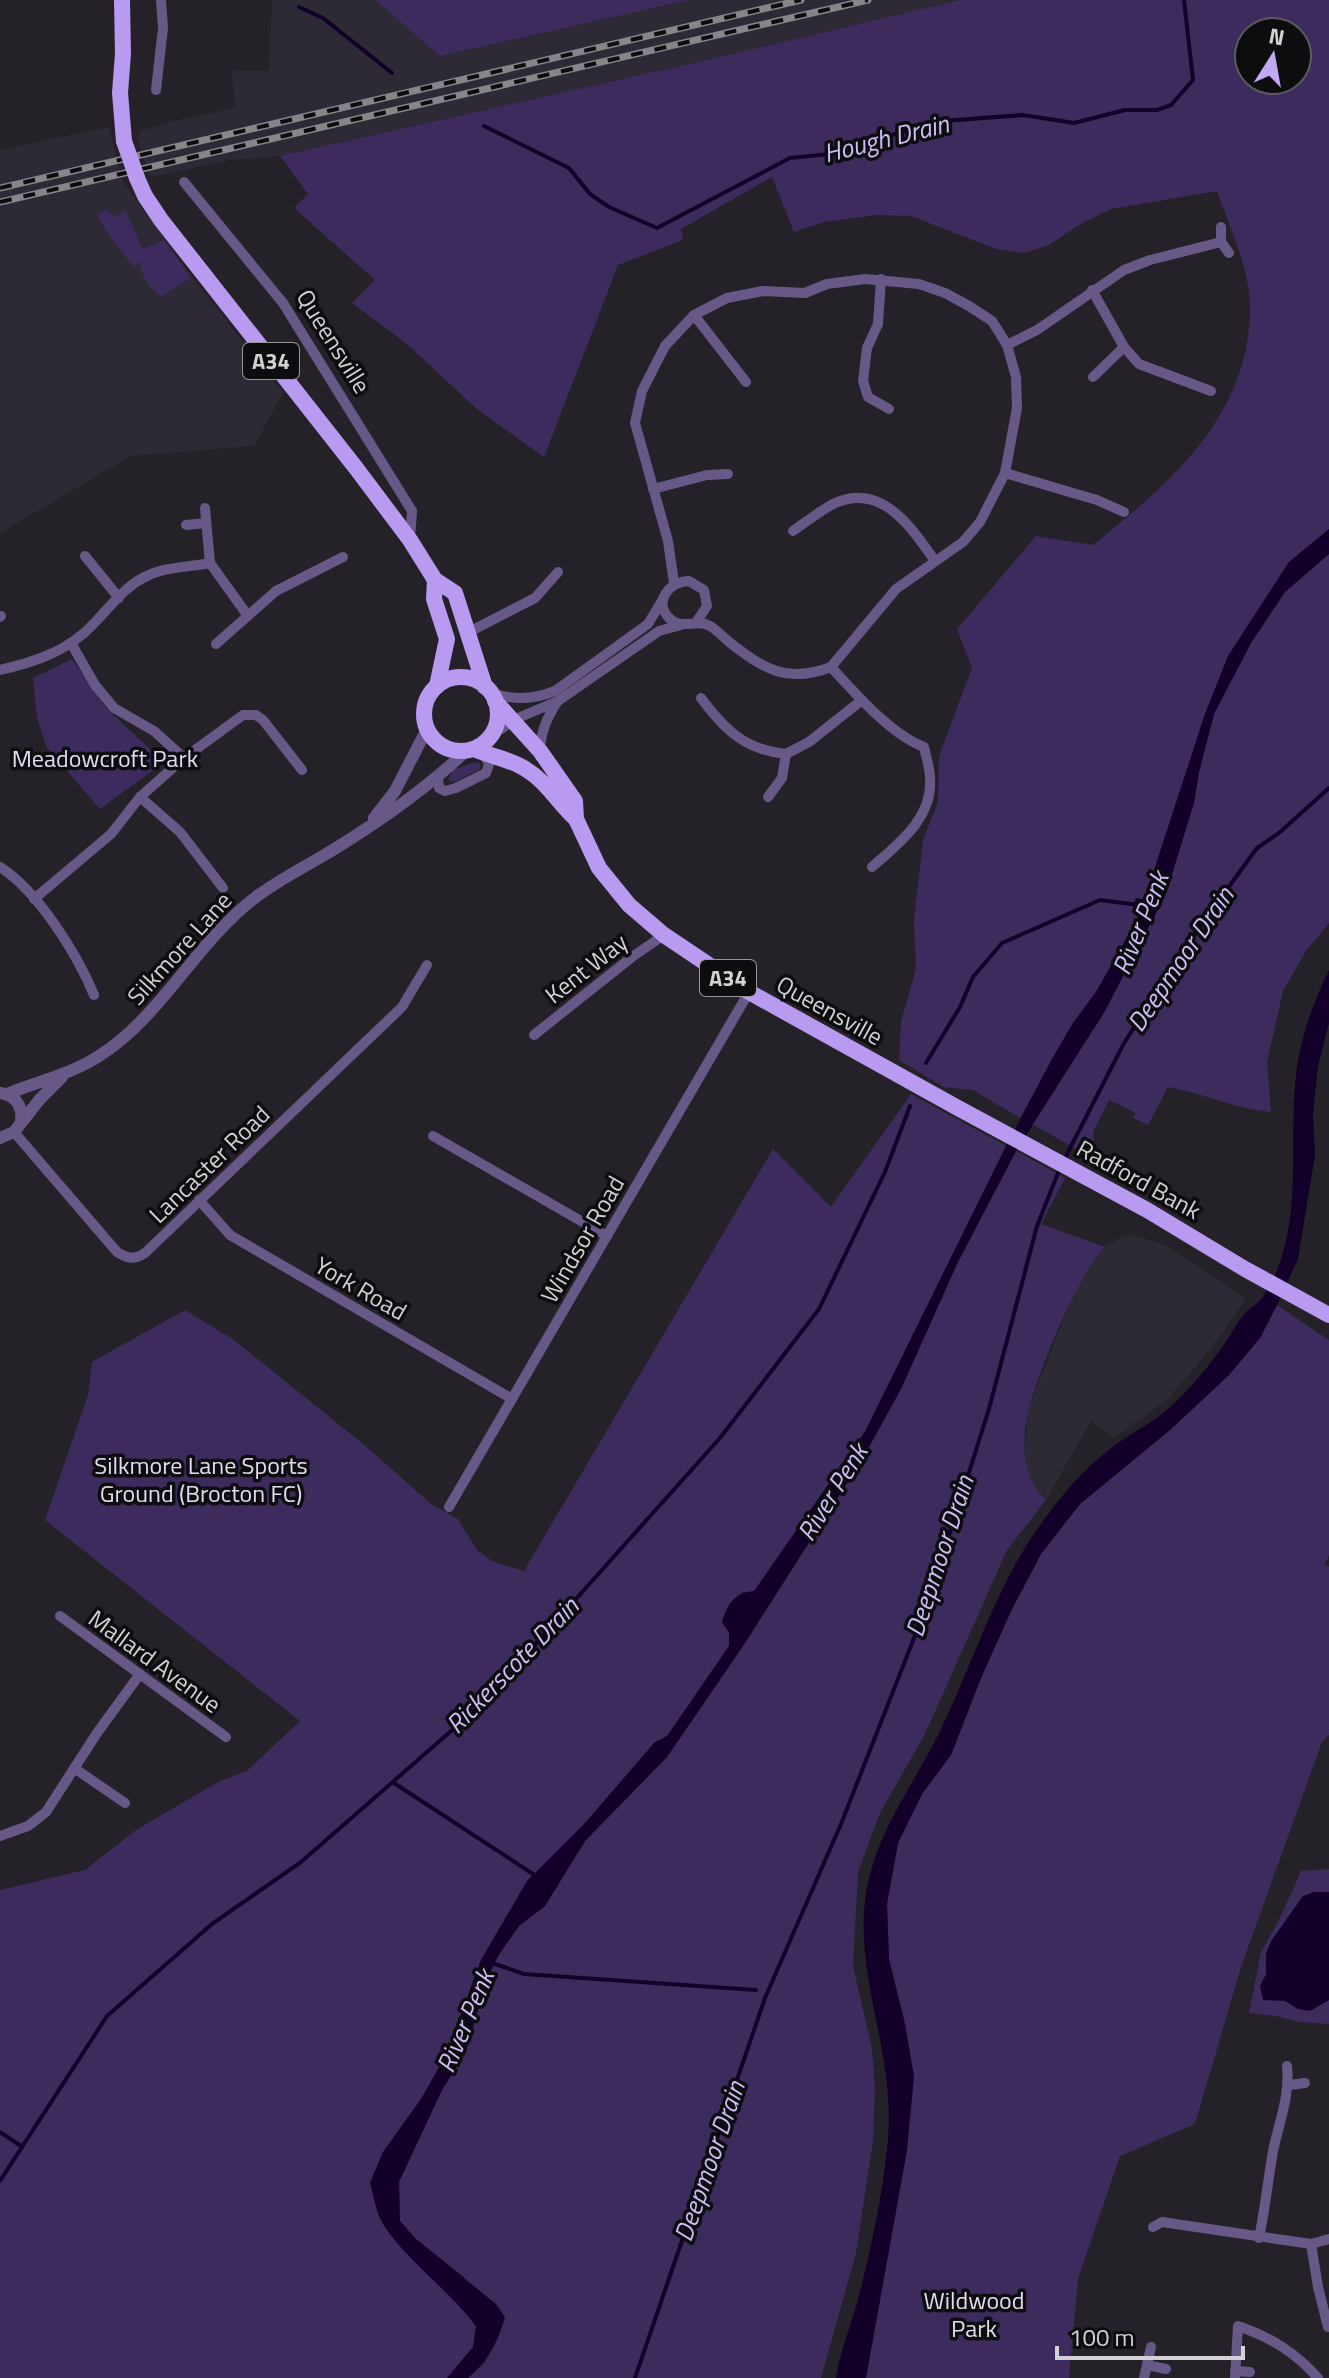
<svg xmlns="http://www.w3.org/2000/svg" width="1329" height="2378" viewBox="0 0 1329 2378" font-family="'Titillium Web',sans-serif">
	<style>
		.built { fill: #2d2a35 }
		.green { fill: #3d2b5d; fill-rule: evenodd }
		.water { fill: #12002a }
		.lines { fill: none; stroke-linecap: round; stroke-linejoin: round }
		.stream { stroke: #12002a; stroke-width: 4 }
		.minor { stroke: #685888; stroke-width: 10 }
		.tertiary { stroke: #685888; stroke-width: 12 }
		.trunk { stroke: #b89af0; stroke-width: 16 }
		.rail-casing { stroke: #86858a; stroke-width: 7 }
		.rail { stroke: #0d0c0f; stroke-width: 4; stroke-dasharray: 12; stroke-linecap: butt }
		.trunk-bridge { stroke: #b89af0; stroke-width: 16 }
		.labels { text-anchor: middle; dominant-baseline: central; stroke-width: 7; stroke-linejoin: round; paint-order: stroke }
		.shield { fill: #0d0c0f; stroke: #97969a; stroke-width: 2 }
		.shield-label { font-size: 22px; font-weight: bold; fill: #d2d1d5 }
		.street-label { font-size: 24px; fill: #d2d1d5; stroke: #0d0c0f }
		.park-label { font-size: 24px; fill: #e2dcf1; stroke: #0d0c0f }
		.water-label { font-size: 26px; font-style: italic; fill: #cfbdf8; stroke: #0d0c0f }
	</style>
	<rect width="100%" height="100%" fill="#242228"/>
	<g class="built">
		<polygon points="272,0 375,0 440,56 689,0 960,0 707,60 280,156 231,160 152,177 149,175 137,138 141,131 169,122 235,108 232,70 269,71"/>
		<polygon points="109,127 123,182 193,278 283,393 254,446 131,456 0,533 0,150"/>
		<polygon points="1134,1235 1166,1246 1246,1298 1216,1342 1166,1401 1113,1438 1091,1421 1046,1500 1036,1491 1028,1473 1025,1452 1028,1410 1078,1283 1088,1266 1105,1247 1124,1236"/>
	</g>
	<g class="green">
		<polygon points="375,0 689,0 440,56"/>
		<path d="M960,0H1329V529L1289,562L1228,656L1205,714L1157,861L1147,900L1133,908L1138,918L1096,992L1073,1023L1020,1118L973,1090L944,1087L899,1060L901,1022L916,969L914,919L923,840L938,802L939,756L972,668L957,629L1036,536L1093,545C1169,484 1249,417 1250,309C1250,269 1230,228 1217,191L1111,209L1079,225L1049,245L1024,253L996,249L911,216L876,215L824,222L794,232L772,177L681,229L683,240L618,265L544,457L477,409L407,344L352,303L375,280L294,208L308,194L280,156L707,60ZM1249,32H1297V80H1249Z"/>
		<path d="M107,209L114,217L125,210L143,249L164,240L191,278L162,296C152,292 139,273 140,262H137L136,269L134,267L110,237L97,214Z"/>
		<path d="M1329,554V923L1306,951L1283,991L1267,1062L1271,1112C1235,1109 1203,1093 1168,1087L1148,1125L1133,1118L1136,1113L1109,1100L1093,1132L1096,1168L1083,1153L1032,1124L1105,1011L1194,803L1199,772L1214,714L1251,643L1285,592Z"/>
		<polygon points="72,659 105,707 164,762 100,809 47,748 37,718 33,678"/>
		<polygon points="475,762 480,764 480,769 454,782 448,780 453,770"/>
		<path d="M911,1094L1006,1146L865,1431L754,1592H741L729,1633V1646L667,1737L655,1742L585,1823L527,1881L481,1960L446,2055L421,2099L383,2152L370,2183C374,2196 376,2213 383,2224C405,2259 449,2290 476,2326L473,2347L447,2378H0V1890L85,1870L136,1830L218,1782L248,1770L300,1721L45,1520L88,1395L92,1362L185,1310L234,1340L368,1448L431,1504L458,1519L477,1550L492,1561L524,1571L773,1149L831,1207Z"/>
		<path d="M1016,1151L1065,1178L1041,1224L1105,1247C1077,1274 1028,1392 1025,1432C1023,1458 1027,1482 1046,1500L1007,1550L925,1734L880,1813L858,1872L853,1966L872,2049L875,2089L873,2141L856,2253L821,2378H468L485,2363L500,2333L463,2276L416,2239L400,2221L399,2182L442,2090L466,2051L487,1979L498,1956L519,1926L545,1906L585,1841L667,1757L743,1646L863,1459L901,1389L957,1264Z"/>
		<polygon points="1277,1305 1329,1340 1329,1555 1325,1564 1329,1567 1329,1735 1322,1742 1241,1967 1195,2124 1120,2156 1078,2279 1069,2378 866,2378 907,2150 905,2024 889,1959 887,1904 898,1843 922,1794 951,1755 981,1678 1012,1609 1041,1554 1080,1504 1170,1430 1229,1375 1260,1338"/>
		<polygon points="1329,1869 1329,2024 1298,2022 1276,2016 1249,2013 1261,1952 1279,1920 1301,1871"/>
	</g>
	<g class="water">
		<path d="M1329,529V554L1285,592L1251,643L1214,714L1199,772L1194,803L1166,894L1105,1011L1016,1151L957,1264L901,1389L862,1459L743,1646L667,1757L585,1841L545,1906L519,1926L498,1956L487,1979L466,2051L442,2090L399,2182L400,2221L416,2239L496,2304L505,2317C498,2342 488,2361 468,2378H447L473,2347L476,2326C449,2290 405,2259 383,2224C376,2213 374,2196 370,2183L383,2152L421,2099L446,2055L481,1960L527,1881L585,1823L655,1742L667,1736L729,1646V1633L722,1622C728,1603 734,1593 754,1591L865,1432L1006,1146L1053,1057L1073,1023L1096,992L1138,918L1133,908L1136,898L1147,900L1157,861L1205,714L1228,656L1289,562Z"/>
		<path d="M1329,970V1023L1318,1066L1313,1114L1315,1155L1298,1259L1277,1305L1260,1338L1229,1375L1170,1430L1080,1504L1041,1554L1012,1609L981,1678L951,1755L922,1794L898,1843L887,1904L889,1959L905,2024L914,2076L907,2150L866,2378H836C840,2352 850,2328 857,2303C870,2254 882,2198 887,2149C896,2071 868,2012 864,1939C859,1850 905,1803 941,1729C973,1663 994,1592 1036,1531C1056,1502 1081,1471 1109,1450C1127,1435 1149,1425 1167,1410C1189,1391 1207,1368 1224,1345C1231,1335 1237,1322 1246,1312C1251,1307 1259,1303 1263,1297C1308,1228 1286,1143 1297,1067C1302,1033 1314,1001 1329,970Z"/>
		<polygon points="1314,1892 1329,1892 1329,2000 1310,2011 1298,2009 1285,2001 1263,2000 1260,1986 1266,1974 1266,1953 1271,1941 1303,1896"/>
	</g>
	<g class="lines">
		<g class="stream">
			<polyline points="299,7 323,18 392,73"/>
			<polyline points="484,126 569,168 590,194 609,207 657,228 790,158 839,153 930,122 1023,115 1074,123 1125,110 1157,110 1171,105 1193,80 1184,0"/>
			<polyline points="926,1063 960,1007 973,977 1002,943 1100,900 1139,905"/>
			<polyline points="1064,1160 1123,1045 1178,957 1257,848 1279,833 1329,788"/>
			<polyline points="394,1783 536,1876"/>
			<polyline points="492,1963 524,1974 756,1990"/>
			<polyline points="0,2132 21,2146"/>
			<polyline points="0,2181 107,2016 212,1924 301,1862 482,1704 720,1438 819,1309 885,1172 910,1106"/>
			<polyline points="635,2378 765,1998 841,1824 927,1605 989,1409 1037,1226 1060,1168"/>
		</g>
		<g class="minor">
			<polyline points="156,90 163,28 161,0"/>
			<polyline points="184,182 283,303 412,511 410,539"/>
			<polyline points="1221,227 1221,242 1229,253"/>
			<polyline points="881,279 878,324 867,348 863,381 868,397 889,409"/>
			<polyline points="1092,290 1124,347 1139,364 1211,391"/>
			<polyline points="694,315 746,382"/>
			<polyline points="1007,345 1037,330 1124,270 1150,260 1221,242"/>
			<polyline points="1093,377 1124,347"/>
			<polyline points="1005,473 1097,500 1124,512"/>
			<polyline points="653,489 707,475 728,474"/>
			<polyline points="205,508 210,563 248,616"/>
			<polyline points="186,525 206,523"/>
			<path d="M793,531C806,522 821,510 835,503C883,482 912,529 935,561"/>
			<polyline points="85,556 119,598"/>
			<path d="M674,583L668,541L635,423L642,391L665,346L694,315L727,298L763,291L805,293L827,284L865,279L919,284L945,293L969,306L992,321L1007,345L1016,377L1017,408L1005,473L980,522L963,542L896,589L831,667C787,684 764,669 729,642C723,637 717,630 710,626C696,618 681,631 669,618C653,601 670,581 689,581L704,590L707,606L697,621"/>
			<polyline points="0,617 1,616"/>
			<polyline points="467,633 535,598 558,572"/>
			<polyline points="71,643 95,685 114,708 154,731 184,758"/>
			<polyline points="216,644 276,591 343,557"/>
			<path d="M831,667C855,693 890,734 924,747C926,757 930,768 930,779C933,818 898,844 872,867"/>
			<path d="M0,670C30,663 60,654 84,633C106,614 122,586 149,575C166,567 190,567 210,563"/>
			<path d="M491,693C514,700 532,700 555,691L648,624L663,599"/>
			<path d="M701,698C725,730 745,750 786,754"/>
			<polyline points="490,736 518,718 558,701 659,631 681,625"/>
			<path d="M540,750C541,731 547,718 557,702"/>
			<polyline points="786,754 809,742 862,700"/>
			<polyline points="438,778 439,788 445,791 456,788 486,773 489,764 483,753"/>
			<polyline points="140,797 180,832 223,888"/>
			<polyline points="768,797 782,778 786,754"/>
			<path d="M0,867C38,891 77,954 94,995"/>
			<polyline points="34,899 111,834 140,797 184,758 243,715 256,715 263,720 302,770"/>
			<polyline points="534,1035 632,957 664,935"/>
			<path d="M14,1132L117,1252C128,1259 134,1260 145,1253L402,1007L427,965"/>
			<polyline points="433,1136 607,1236"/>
			<polyline points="199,1200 230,1235 512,1399"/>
			<polyline points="449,1507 749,992"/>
			<polyline points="60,1616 226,1737"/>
			<polyline points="74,1768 125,1803"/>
			<polyline points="0,1836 28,1826 46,1812 97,1733 140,1674"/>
			<polyline points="1289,2085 1305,2083"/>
			<polyline points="1153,2227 1162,2222 1311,2244 1329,2239"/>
			<path d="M1259,2238C1265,2209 1268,2180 1273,2151C1279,2122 1290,2097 1287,2066"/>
			<polyline points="1311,2244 1318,2287 1328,2327"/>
			<polyline points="1147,2365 1166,2369"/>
			<polyline points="1235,2371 1250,2372"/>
			<polyline points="1144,2378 1151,2347"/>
			<path d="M1235,2378L1238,2326C1270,2337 1295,2352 1318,2378"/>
		</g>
		<g class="tertiary">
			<polyline points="374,818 395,791 427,729"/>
			<path d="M1,1093C17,1096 23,1107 21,1122"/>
			<path d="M7,1094C38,1081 73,1074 102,1054C164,1013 196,942 256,897C284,876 315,862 344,843C387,816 429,786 466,751"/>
			<polyline points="0,1138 14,1132 40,1099 62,1077"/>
		</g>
		<g class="trunk">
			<polyline points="122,0 123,53 120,93 124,141"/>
			<polyline points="137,178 145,196 161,220 356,468 410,540 435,580 455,593 485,687"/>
			<polyline points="435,580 434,599 447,639 437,686"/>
			<circle cx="461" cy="714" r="37"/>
			<polyline points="495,701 540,751 575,801 576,819 599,868 629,905 664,935 749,992 958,1108 1147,1210 1245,1269 1329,1315"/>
			<path d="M474,749C492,757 511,759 527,770C547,782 559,804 576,819"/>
		</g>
		<g class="rail-casing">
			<g id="rail">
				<polyline points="0,188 801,0"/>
				<polyline points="0,202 868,0"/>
			</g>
		</g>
		<use href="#rail" class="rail"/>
		<polyline class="trunk-bridge" points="124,141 137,178"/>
	</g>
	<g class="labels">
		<g class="shield">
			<rect x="243" y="343" width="56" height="36" rx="6"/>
			<rect x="700" y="960" width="56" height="36" rx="6"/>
		</g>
		<g class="shield-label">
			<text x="271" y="361">A34</text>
			<text x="728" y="978">A34</text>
		</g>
		<g class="street-label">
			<text transform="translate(334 341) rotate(58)">Queensville</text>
			<text transform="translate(179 948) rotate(-48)">Silkmore Lane</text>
			<text transform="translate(586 968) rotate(-38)">Kent Way</text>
			<text transform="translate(830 1010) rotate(29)">Queensville</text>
			<text transform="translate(209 1164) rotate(-44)">Lancaster Road</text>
			<text transform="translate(1139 1179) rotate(29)">Radford Bank</text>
			<text transform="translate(582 1239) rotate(-60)">Windsor Road</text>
			<text transform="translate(361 1288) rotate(30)">York Road</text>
			<text transform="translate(155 1661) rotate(36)">Mallard Avenue</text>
		</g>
		<g class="park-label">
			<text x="105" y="758">Meadowcroft Park</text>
			<text x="201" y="1465">Silkmore Lane Sports<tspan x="201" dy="28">Ground (Brocton FC)</tspan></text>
			<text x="974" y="2300">Wildwood<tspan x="974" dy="28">Park</tspan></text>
		</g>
		<g class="water-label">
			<text transform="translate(886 138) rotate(-14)">Hough Drain</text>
			<text transform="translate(1140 923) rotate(-68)">River Penk</text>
			<text transform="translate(1180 959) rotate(-56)">Deepmoor Drain</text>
			<text transform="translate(832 1492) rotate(-58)">River Penk</text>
			<text transform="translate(939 1556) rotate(-72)">Deepmoor Drain</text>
			<text transform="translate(512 1665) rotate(-46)">Rickerscote Drain</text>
			<text transform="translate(465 2021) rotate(-67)">River Penk</text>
			<text transform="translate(709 2161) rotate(-71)">Deepmoor Drain</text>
		</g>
	</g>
	<g transform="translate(1273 56) rotate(11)"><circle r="38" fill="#0d0c0f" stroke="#5c5b5e" stroke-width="2"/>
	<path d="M0-6L14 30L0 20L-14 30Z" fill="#c0a8f3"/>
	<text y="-12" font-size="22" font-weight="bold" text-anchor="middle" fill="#d2d1d5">N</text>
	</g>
	<path d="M1057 2346v12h186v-12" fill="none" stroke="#d2d1d5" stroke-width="4"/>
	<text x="1069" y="2346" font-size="24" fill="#d2d1d5" stroke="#0d0c0f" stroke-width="6" paint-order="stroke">100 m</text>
</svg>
